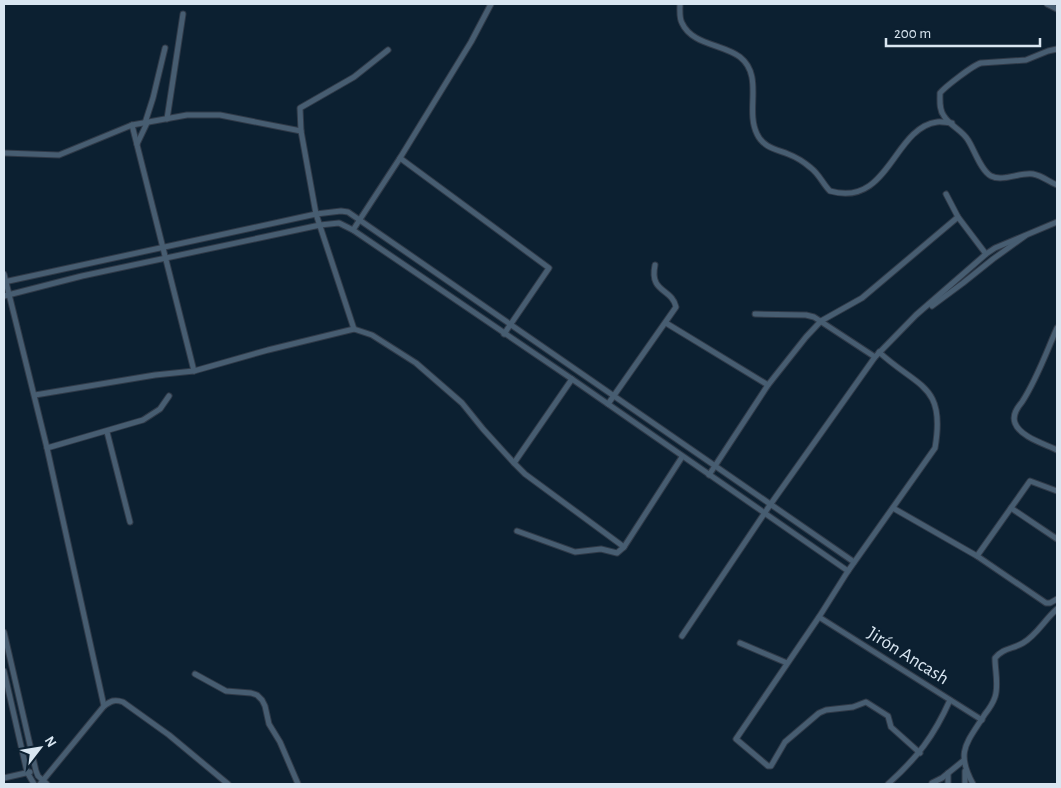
<svg xmlns="http://www.w3.org/2000/svg" width="1061" height="788" viewBox="0 0 1061 788" font-family="'Alegreya Sans',sans-serif">
	<style>
		.lines { fill: none; stroke-linecap: round; stroke-linejoin: round }
		.minor-casing { stroke: #303a48; stroke-width: 7 }
		.minor { stroke: #475d71; stroke-width: 5 }
		.labels { text-anchor: middle; dominant-baseline: central; stroke-width: 4; stroke-linejoin: round; paint-order: stroke }
		.street-label { font-size: 19px; fill: #d9e6f1; stroke: #0c2031 }
	</style>
	<rect width="100%" height="100%" fill="#0c2031"/>
	<g class="lines">
		<g class="minor-casing">
			<g id="minor">
				<path d="M680,4C680,9 679,18 682,23C692,45 723,44 740,57C764,76 745,110 757,134C763,147 775,149 788,154C796,157 804,162 811,168C819,174 823,184 830,191C889,208 893,128 937,122C941,121 947,123 952,123"/>
				<polyline points="1047,4 1057,9"/>
				<path d="M1057,49L1048,51L1026,60L981,63C973,65 945,87 940,93C940,101 939,110 944,116C949,125 962,130 968,140C974,149 981,171 991,176C1003,182 1020,172 1033,174C1043,176 1049,182 1057,185"/>
				<polyline points="167,119 183,14"/>
				<polyline points="145,123 153,98 165,48"/>
				<polyline points="132,125 194,371"/>
				<polyline points="137,144 147,123"/>
				<polyline points="4,153 59,155 132,125 187,115 220,115 301,131"/>
				<polyline points="400,158 549,268 504,334"/>
				<polyline points="946,194 958,217"/>
				<polyline points="353,230 400,158 471,42 491,4"/>
				<polyline points="4,274 47,448 104,706"/>
				<polyline points="4,282 316,214 341,211 348,212 854,562"/>
				<polyline points="4,296 82,276 320,225 339,223 353,230 572,379 848,571"/>
				<polyline points="932,306 963,283 993,259 1025,236"/>
				<polyline points="755,314 806,315 814,317 875,357"/>
				<polyline points="666,323 768,385"/>
				<path d="M1057,328C1046,353 1037,379 1022,402C1017,408 1012,415 1015,423C1020,437 1045,444 1057,450"/>
				<polyline points="354,329 316,214 301,131 300,108 354,77 388,50"/>
				<path d="M879,352C918,388 946,384 935,448L848,571L819,617L736,739L768,766H771L785,742L819,713L826,710L853,707L866,702L888,716L891,727L920,753"/>
				<polyline points="572,379 514,463 525,474 624,547"/>
				<polyline points="35,395 155,375 194,371 268,350 354,329 372,335 416,363 462,403 483,429 514,463"/>
				<path d="M608,404L676,307C672,288 649,293 655,265"/>
				<polyline points="107,432 130,522"/>
				<polyline points="47,448 143,420 160,409 169,396"/>
				<polyline points="709,475 768,385 806,337 821,321 862,298 958,217 986,254"/>
				<polyline points="893,508 977,556 1046,603 1050,603 1057,599"/>
				<polyline points="1011,508 1057,539"/>
				<polyline points="517,531 575,552 601,549 617,553 624,547 682,457"/>
				<polyline points="977,556 1030,481 1057,491"/>
				<polyline points="819,617 982,720"/>
				<polyline points="4,632 36,771 38,776 47,784"/>
				<polyline points="682,636 770,505 875,357 916,315 986,254 995,248 1057,222"/>
				<polyline points="740,643 787,663"/>
				<polyline points="4,671 27,772 34,784"/>
				<polyline points="195,674 226,691 251,693 257,695 262,700 265,706 269,724 280,742 298,784"/>
				<polyline points="965,771 965,784"/>
				<polyline points="4,778 30,772"/>
				<polyline points="932,783 942,778 963,761"/>
				<path d="M40,784L104,706C111,701 114,699 123,702L169,735L228,784"/>
				<path d="M888,784C917,758 934,736 950,700"/>
				<polyline points="948,784 948,773"/>
				<path d="M973,784C955,751 967,743 985,714C989,709 993,703 995,697C999,685 995,671 995,658C1003,648 1013,649 1023,643C1037,635 1045,619 1057,609"/>
			</g>
		</g>
		<use href="#minor" class="minor"/>
	</g>
	<g class="labels">
		<g class="street-label">
			<text transform="translate(908 656) rotate(32)">Jirón Ancash</text>
		</g>
	</g>
	<rect width="1061" height="788" fill="none" stroke="#d9e6f1" stroke-width="10"/>
	<g transform="translate(40 748) rotate(59)" stroke="#0c2031" stroke-width="4" paint-order="stroke">
	<path d="M0-4L9 19L0 12L-9 19Z" fill="#d9e6f1"/>
	<text y="-8" font-size="14" font-weight="bold" text-anchor="middle" fill="#d9e6f1">N</text>
	</g>
	<path d="M886 38v8h154v-8" fill="none" stroke="#d9e6f1" stroke-width="2.5"/>
	<text x="894" y="38" font-size="15" fill="#d9e6f1" stroke="#0c2031" stroke-width="4" paint-order="stroke">200 m</text>
</svg>
